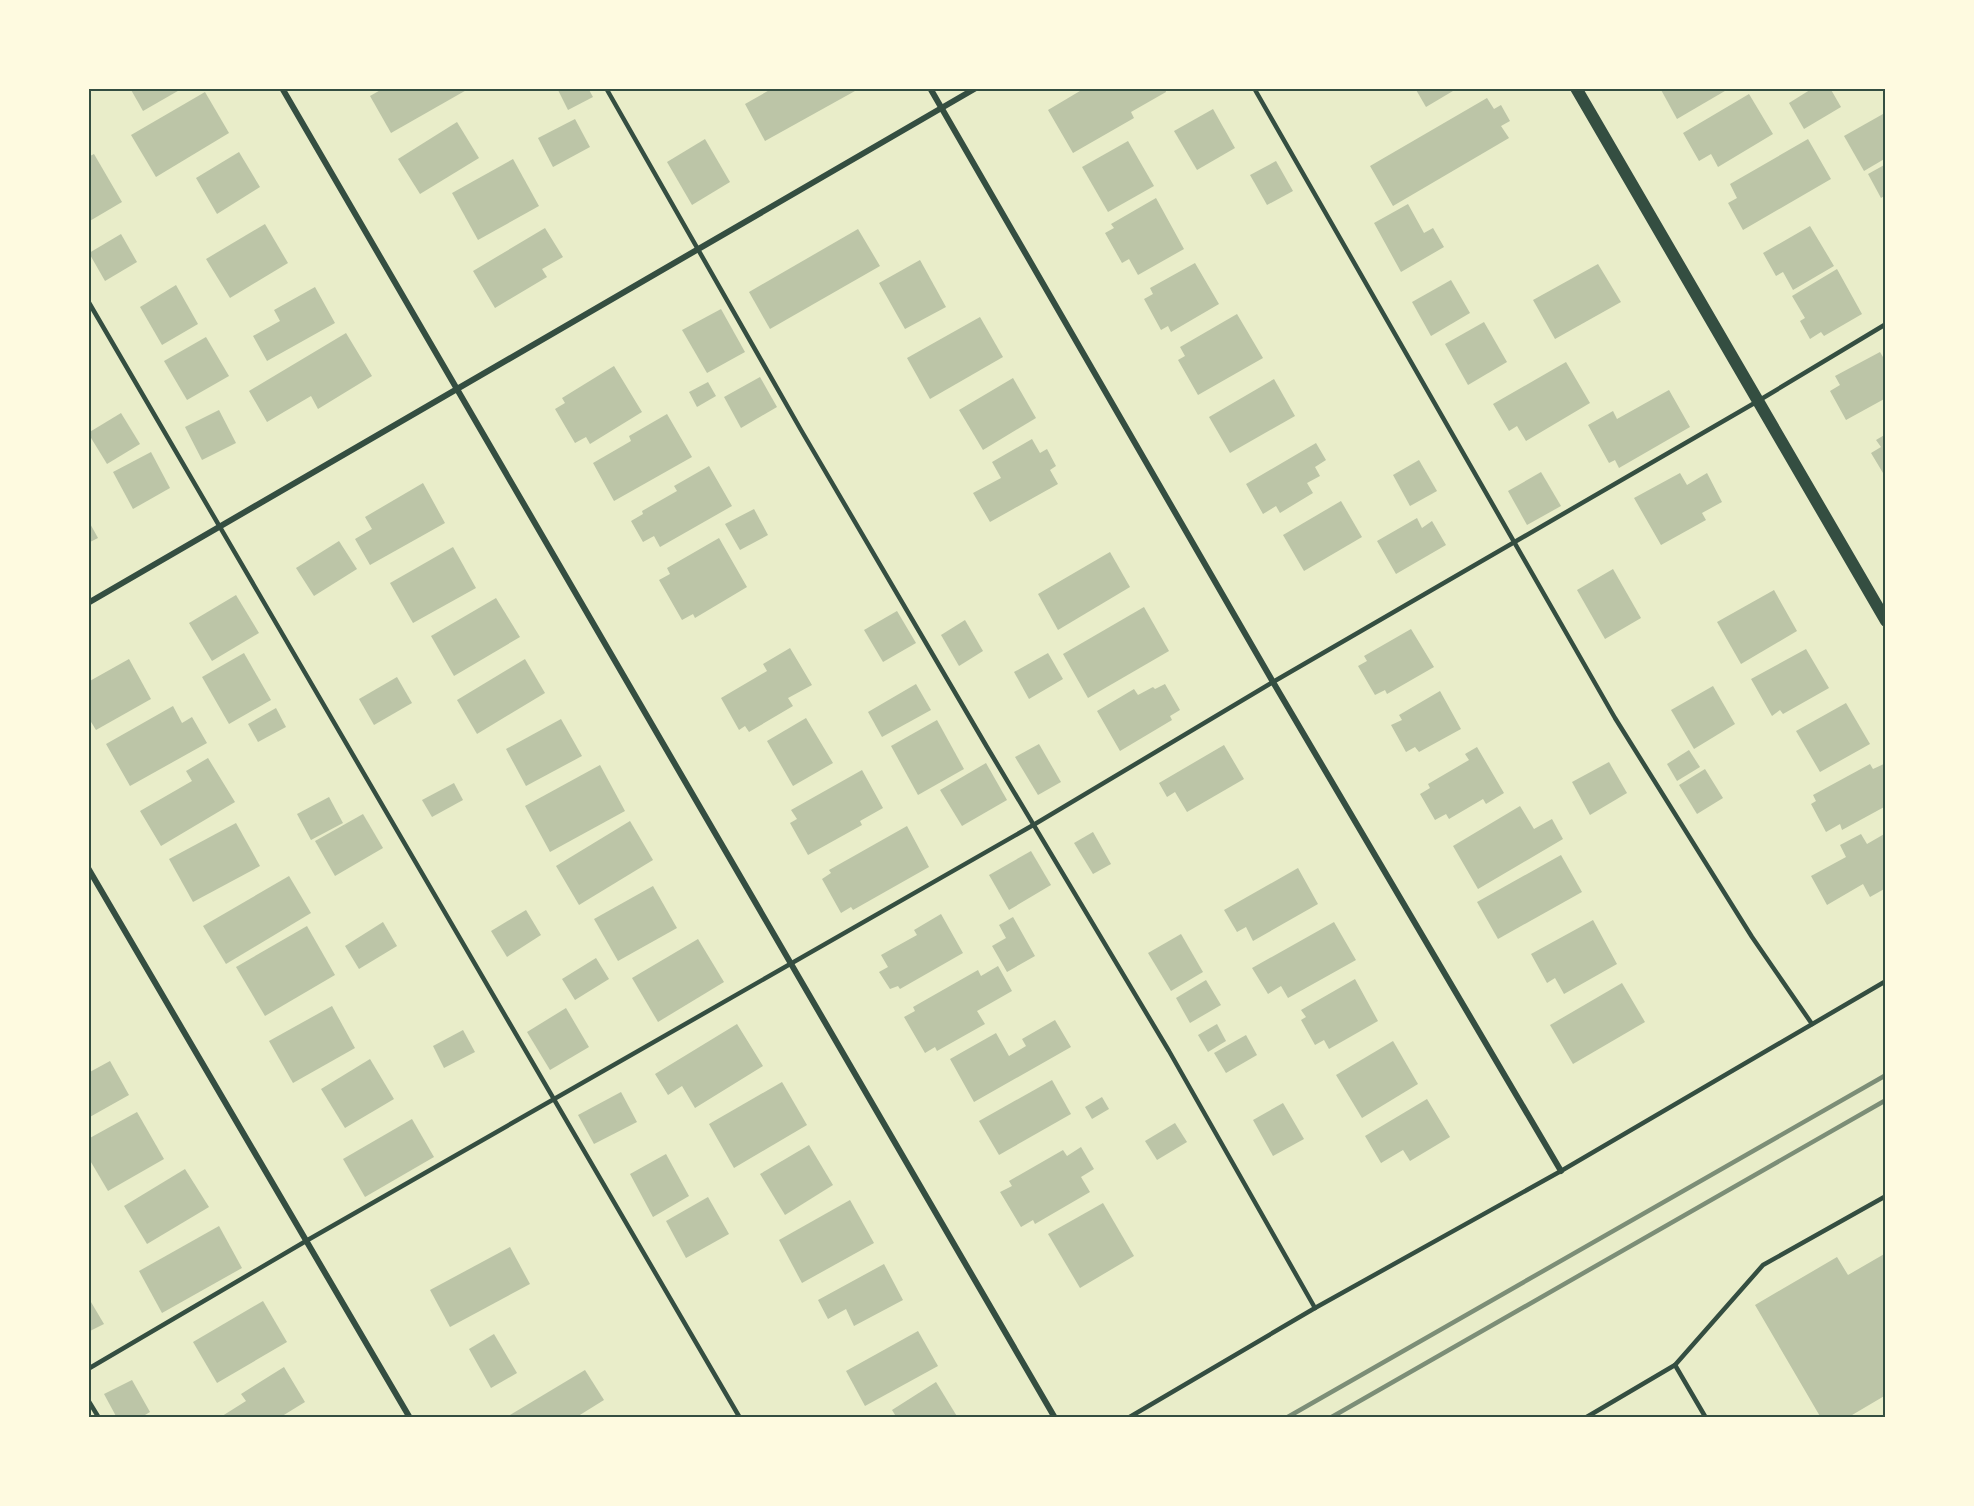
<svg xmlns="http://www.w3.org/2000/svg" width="1974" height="1506" viewBox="0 0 1974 1506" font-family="Commissioner,sans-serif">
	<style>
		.building { fill: #bcc5a7 }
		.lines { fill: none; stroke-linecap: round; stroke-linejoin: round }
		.service { stroke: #344e41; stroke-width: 4.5 }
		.minor { stroke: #344e41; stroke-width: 6 }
		.secondary { stroke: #344e41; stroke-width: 12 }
		.rail { stroke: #7c8e77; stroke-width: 4.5 }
		.neatline { fill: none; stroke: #344e41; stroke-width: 2 }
	</style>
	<rect width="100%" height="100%" fill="#e9edc9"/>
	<g class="building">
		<polygon points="130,88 183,88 143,111"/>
		<polygon points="384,88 470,88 391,133 370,96"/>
		<polygon points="557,88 588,88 593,97 568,110"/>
		<polygon points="773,88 853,88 855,91 765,141 745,104"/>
		<polygon points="1085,88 1165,88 1166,92 1131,112 1134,118 1073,153 1048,110"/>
		<polygon points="1415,88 1458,88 1426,107"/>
		<polygon points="1660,88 1730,88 1677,119"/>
		<polygon points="1813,88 1830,88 1841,107 1804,129 1789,103"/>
		<polygon points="205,92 229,133 156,177 131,135"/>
		<polygon points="1749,94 1773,134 1718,167 1711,154 1699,161 1683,133"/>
		<polygon points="1487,98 1494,109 1501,105 1510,121 1501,126 1509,138 1393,206 1370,166"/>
		<polygon points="1213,109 1235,148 1197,170 1174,131"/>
		<polygon points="1883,114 1886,118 1886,158 1864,171 1844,136"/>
		<polygon points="575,119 590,147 553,167 538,138"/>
		<polygon points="457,122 479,158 420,194 398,159"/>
		<polygon points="705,139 730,182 692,205 667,162"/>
		<polygon points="1808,139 1831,179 1743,230 1728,203 1737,198 1730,184"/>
		<polygon points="1128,141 1154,186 1108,212 1082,167"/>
		<polygon points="239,152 260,187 217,214 196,178"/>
		<polygon points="94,154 122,202 88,222 88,157"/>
		<polygon points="513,159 539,206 478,240 452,193"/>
		<polygon points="1276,161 1293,191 1267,205 1250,175"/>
		<polygon points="1886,164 1886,195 1881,198 1868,174"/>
		<polygon points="1156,198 1184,249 1138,275 1129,259 1122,263 1105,233 1114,228 1111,224"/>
		<polygon points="1408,204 1424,233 1433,228 1444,247 1401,272 1374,223"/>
		<polygon points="265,224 288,263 230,298 206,259"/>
		<polygon points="1810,226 1834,266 1793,290 1783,272 1776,276 1763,253"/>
		<polygon points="545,228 563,257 542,269 547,277 495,308 473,271"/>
		<polygon points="858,229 880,266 770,329 749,292"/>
		<polygon points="121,234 137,262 105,281 89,253"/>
		<polygon points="920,260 946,307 905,329 879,283"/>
		<polygon points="1195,263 1219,304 1171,332 1168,326 1161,330 1144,299 1153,294 1150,288"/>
		<polygon points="1598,264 1621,302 1555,339 1533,300"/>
		<polygon points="1837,269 1862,314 1824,336 1821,332 1810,339 1800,321 1805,318 1792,296"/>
		<polygon points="1451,280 1470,313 1431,336 1412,302"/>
		<polygon points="176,285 198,324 162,345 140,307"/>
		<polygon points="315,287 335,323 267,361 253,336 280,321 274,310"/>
		<polygon points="721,309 745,352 707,373 682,330"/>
		<polygon points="1237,314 1263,358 1198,395 1178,360 1185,356 1180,347"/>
		<polygon points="980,317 1003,357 930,399 907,358"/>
		<polygon points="1484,322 1507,362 1468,385 1445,344"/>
		<polygon points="346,333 372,376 318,409 311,396 267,422 249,391"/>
		<polygon points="206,337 229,376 187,400 164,361"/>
		<polygon points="1880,352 1886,362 1886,398 1846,420 1830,391 1840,385 1835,376"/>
		<polygon points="1566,362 1590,403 1526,441 1517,426 1509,431 1493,404"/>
		<polygon points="614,366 642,412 590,444 586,437 575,443 555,409 565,403 562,398"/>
		<polygon points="760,377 777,407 741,428 724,397"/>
		<polygon points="1013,378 1036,418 983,450 959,410"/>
		<polygon points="1274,379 1295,416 1230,453 1209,417"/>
		<polygon points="708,382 716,396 697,407 689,392"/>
		<polygon points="1669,390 1690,427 1619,468 1615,460 1609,463 1588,425 1613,411 1617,419"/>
		<polygon points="219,410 236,443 202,460 185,427"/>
		<polygon points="121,413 140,444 107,464 88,433"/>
		<polygon points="667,414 692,457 614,501 593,463 631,441 629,436"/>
		<polygon points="1886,434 1886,478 1871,453 1881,447 1876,440"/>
		<polygon points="1032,439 1040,453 1047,449 1056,466 1050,470 1058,484 990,522 973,493 1001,478 992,462"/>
		<polygon points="1316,443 1326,460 1315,467 1320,476 1307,483 1313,493 1280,513 1276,506 1263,514 1246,484"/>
		<polygon points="151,452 170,488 133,509 113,472"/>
		<polygon points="1419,460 1437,491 1410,506 1393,475"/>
		<polygon points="709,466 732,506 660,547 654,536 643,542 631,521 643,514 642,511 677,491 674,486"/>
		<polygon points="1541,472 1561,506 1527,525 1508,491"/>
		<polygon points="1680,473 1687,485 1707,473 1722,502 1702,513 1706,520 1661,545 1634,498"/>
		<polygon points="423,483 445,523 370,565 355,539 372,529 365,517"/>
		<polygon points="1341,501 1362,537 1304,571 1283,535"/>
		<polygon points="754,509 768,535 740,550 725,524"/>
		<polygon points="1417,518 1422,528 1432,521 1446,545 1396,574 1377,541"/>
		<polygon points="88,520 98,538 88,543"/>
		<polygon points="719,538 747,587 695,618 693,614 682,620 659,580 670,574 667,568"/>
		<polygon points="339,541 357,569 314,596 296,568"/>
		<polygon points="453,547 476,588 413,623 390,583"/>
		<polygon points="1110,552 1130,587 1058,630 1038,594"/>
		<polygon points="1613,569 1641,618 1605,639 1577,590"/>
		<polygon points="1774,590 1797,631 1741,664 1717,622"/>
		<polygon points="236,595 259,633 212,661 189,623"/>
		<polygon points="496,598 520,637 454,676 431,636"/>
		<polygon points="1144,607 1169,651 1088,698 1063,654"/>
		<polygon points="897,611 916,643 883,662 864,630"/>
		<polygon points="965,620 983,651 959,666 941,635"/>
		<polygon points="1411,629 1434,667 1387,694 1385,690 1375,695 1358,666 1367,661 1364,656"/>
		<polygon points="790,648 812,685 788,698 793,706 749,732 745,726 739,730 721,698 767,671 763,664"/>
		<polygon points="1806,649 1829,688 1783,714 1780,710 1772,716 1751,679"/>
		<polygon points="244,653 271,700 229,724 202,677"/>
		<polygon points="1048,653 1063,679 1029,699 1014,672"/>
		<polygon points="129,659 151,699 96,730 88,717 88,682"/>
		<polygon points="525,659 545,693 477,734 457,700"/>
		<polygon points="397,677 412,703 374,725 359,699"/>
		<polygon points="916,684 931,710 882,737 868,712"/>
		<polygon points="1165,684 1180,710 1170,716 1172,720 1120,751 1097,711 1134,689 1138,695 1153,687 1155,689"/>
		<polygon points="1713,686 1735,724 1694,749 1671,710"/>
		<polygon points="1440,691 1461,729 1419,752 1415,747 1406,752 1391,725 1402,720 1399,715"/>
		<polygon points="1846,703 1870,744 1820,772 1796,731"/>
		<polygon points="173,706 182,723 192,717 207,743 130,786 106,744"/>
		<polygon points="276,708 286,727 258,742 248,724"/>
		<polygon points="806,718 833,763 793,786 767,741"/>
		<polygon points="561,719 582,756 526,786 506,749"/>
		<polygon points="937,720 964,769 918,795 891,746"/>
		<polygon points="1039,744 1061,782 1038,795 1015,757"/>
		<polygon points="1224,745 1244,779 1187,812 1175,792 1167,797 1159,783"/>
		<polygon points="1477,747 1504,793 1486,804 1483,799 1449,819 1446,814 1435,820 1420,794 1430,788 1428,784 1469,760 1465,754"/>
		<polygon points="1689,750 1700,767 1677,781 1667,764"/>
		<polygon points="208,758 235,802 161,846 140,811 192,781 186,771"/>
		<polygon points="1609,762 1627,793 1590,815 1572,782"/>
		<polygon points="986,763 1007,800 962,826 940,790"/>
		<polygon points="1886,763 1886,806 1842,830 1840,824 1826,832 1811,804 1816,801 1813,795 1870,764 1873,769"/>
		<polygon points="600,765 625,811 550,852 525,806"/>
		<polygon points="1705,769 1723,798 1697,814 1679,785"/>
		<polygon points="862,770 883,808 860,821 862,825 808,855 790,823 797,819 791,810"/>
		<polygon points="454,783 463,800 432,817 422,800"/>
		<polygon points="329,797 343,823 311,840 297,814"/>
		<polygon points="1520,806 1534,829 1552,819 1563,839 1478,889 1453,846"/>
		<polygon points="363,814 383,848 335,876 315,841"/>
		<polygon points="630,821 653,860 579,905 556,866"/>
		<polygon points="236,823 260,866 193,902 169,859"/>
		<polygon points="907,826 929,867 853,910 851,907 841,913 822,879 831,873 829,870"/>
		<polygon points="1093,832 1111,864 1093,874 1074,843"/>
		<polygon points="1886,833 1886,888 1870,897 1863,884 1827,905 1811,876 1846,857 1840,845 1861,834 1867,844"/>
		<polygon points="1031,851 1051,885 1009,910 989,875"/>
		<polygon points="1561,855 1582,892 1498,939 1477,902"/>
		<polygon points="1298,868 1318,904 1253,941 1246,927 1237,932 1224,910"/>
		<polygon points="289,876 311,913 226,964 203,926"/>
		<polygon points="653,886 677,928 618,961 594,919"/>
		<polygon points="526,910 541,935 507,957 491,931"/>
		<polygon points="941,914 963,953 900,989 898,986 890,989 879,972 888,967 881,955 917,935 914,930"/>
		<polygon points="1013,917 1035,956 1007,972 992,946 1006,938 999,925"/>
		<polygon points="1593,920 1617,964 1564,994 1555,978 1547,983 1531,954"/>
		<polygon points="383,922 397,946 359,969 345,946"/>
		<polygon points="1334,922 1356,960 1288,998 1281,986 1268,994 1252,968"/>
		<polygon points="307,926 335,975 265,1016 236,967"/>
		<polygon points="1181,934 1203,972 1171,991 1148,953"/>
		<polygon points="698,939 724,982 658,1022 632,978"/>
		<polygon points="596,958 609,979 575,1000 562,979"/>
		<polygon points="998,966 1012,991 977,1011 985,1024 937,1051 935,1047 925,1053 904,1017 915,1011 913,1007 978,970 981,976"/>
		<polygon points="1355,979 1378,1021 1329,1049 1324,1040 1315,1045 1301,1020 1306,1017 1301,1010"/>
		<polygon points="1206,980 1221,1005 1190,1023 1176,998"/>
		<polygon points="1622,983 1645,1022 1573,1064 1550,1025"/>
		<polygon points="332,1006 355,1048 293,1083 269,1041"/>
		<polygon points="566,1008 589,1047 550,1070 527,1032"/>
		<polygon points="1055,1020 1071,1047 974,1102 950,1059 996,1033 1009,1056 1026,1046 1022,1039"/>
		<polygon points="737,1024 763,1066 695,1108 682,1086 668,1095 655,1074"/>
		<polygon points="1217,1024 1226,1041 1208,1052 1198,1035"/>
		<polygon points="463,1030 475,1052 444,1068 433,1046"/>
		<polygon points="1246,1035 1257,1055 1226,1073 1214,1053"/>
		<polygon points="1393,1041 1418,1084 1362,1118 1336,1075"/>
		<polygon points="370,1059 394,1099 345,1128 321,1089"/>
		<polygon points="110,1061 129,1095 88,1118 88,1073"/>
		<polygon points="1052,1080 1071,1114 999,1155 979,1121"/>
		<polygon points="782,1082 807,1125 734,1168 709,1124"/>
		<polygon points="621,1092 637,1122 594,1144 578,1115"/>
		<polygon points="1102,1097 1109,1109 1092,1119 1085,1107"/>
		<polygon points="1427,1099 1450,1137 1410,1161 1403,1150 1381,1163 1365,1136"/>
		<polygon points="1283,1103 1304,1139 1273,1156 1253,1120"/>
		<polygon points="137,1112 164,1159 108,1191 88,1157 88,1139"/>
		<polygon points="412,1119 434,1157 365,1197 343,1159"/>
		<polygon points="1175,1123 1187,1142 1157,1160 1145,1141"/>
		<polygon points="809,1145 833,1185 785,1215 760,1174"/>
		<polygon points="1081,1147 1094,1169 1081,1177 1090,1192 1035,1224 1033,1220 1021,1227 1000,1192 1012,1186 1009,1181 1063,1150 1067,1156"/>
		<polygon points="666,1154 689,1196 653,1217 630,1174"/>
		<polygon points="185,1169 209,1207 147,1244 124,1206"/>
		<polygon points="708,1197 729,1234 686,1258 666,1221"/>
		<polygon points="850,1200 874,1243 802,1283 779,1240"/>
		<polygon points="1103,1203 1134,1256 1080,1288 1048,1234"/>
		<polygon points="219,1226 242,1268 162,1313 139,1271"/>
		<polygon points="510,1247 530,1284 450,1327 430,1290"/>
		<polygon points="1886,1253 1886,1395 1847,1418 1821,1418 1755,1305 1837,1257 1848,1275"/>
		<polygon points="884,1264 903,1300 854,1326 846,1309 828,1319 818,1300"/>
		<polygon points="88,1297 104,1324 88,1332"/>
		<polygon points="263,1301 287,1342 217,1383 193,1342"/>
		<polygon points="918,1331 938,1366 865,1406 846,1371"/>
		<polygon points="494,1334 517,1373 491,1388 469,1349"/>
		<polygon points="284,1367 305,1402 279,1418 219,1418 246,1401 241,1394"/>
		<polygon points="585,1370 604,1400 575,1418 511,1418 510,1415"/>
		<polygon points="132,1380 150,1412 140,1418 117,1418 104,1394"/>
		<polygon points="936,1382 958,1418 897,1418 892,1410"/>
	</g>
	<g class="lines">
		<g class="service">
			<polyline points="606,88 801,430 987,747 1169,1051 1315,1308"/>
			<polyline points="1254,88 1615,718 1752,937 1812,1024"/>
			<polyline points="88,301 740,1418"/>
			<polyline points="1675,1365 1706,1418"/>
			<polyline points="88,1369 306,1241 1035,824 1273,682 1758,401 1886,324"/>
			<polyline points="88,1400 99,1418"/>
			<polyline points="1128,1418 1315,1308 1561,1171 1886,981"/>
			<polyline points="1585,1418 1675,1365 1763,1265 1886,1196"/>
		</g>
		<g class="minor">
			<polyline points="282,88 1055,1418"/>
			<polyline points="930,88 1273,682 1561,1171"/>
			<polyline points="88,603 976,88"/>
			<polyline points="88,868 410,1418"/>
		</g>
		<polyline class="secondary" points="1576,88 1886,621"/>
		<g class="rail">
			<polyline points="1286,1418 1886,1075"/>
			<polyline points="1330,1418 1886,1100"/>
		</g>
	</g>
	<rect width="1974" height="1506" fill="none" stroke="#fefae0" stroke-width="180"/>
	<rect x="90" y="90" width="1794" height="1326" class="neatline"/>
</svg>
